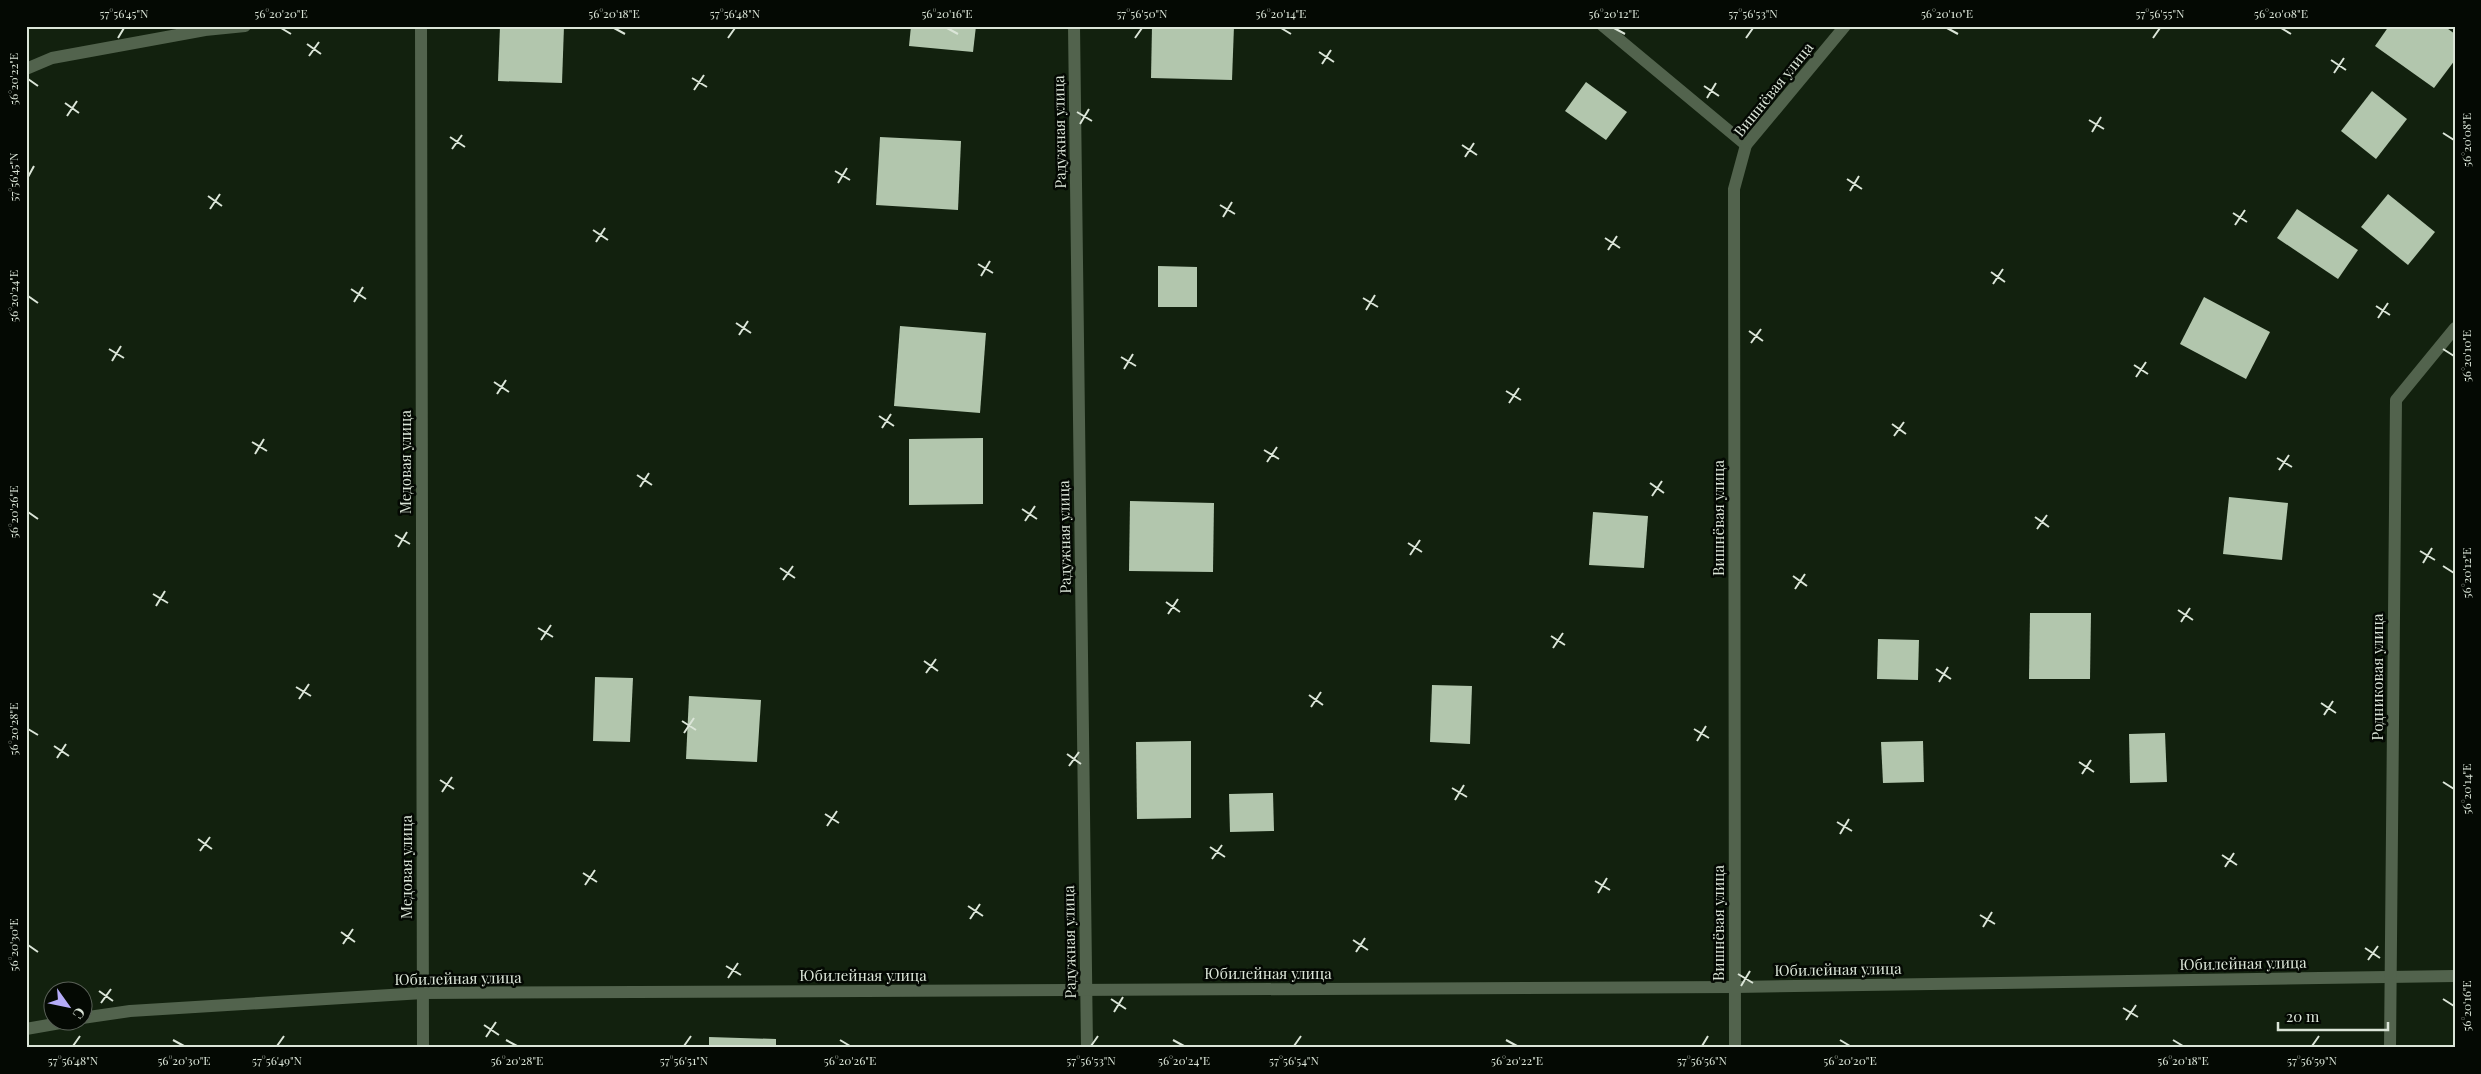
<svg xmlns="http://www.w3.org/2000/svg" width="2481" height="1074" viewBox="0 0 2481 1074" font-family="'Playfair Display',serif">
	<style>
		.building { fill: #b2c6ad }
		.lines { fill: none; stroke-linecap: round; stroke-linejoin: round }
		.minor { stroke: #52634d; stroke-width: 12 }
		.ticks { fill: none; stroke: #dbe5d8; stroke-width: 2 }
		.labels { text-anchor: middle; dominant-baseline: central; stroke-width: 5; stroke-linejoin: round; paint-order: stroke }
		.street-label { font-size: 15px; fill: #dbe5d8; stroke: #040903 }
		.neatline { fill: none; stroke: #dbe5d8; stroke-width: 2 }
		.ticks-label { font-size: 12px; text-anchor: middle; fill: #dbe5d8 }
	</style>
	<rect width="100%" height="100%" fill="#12210e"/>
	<g class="building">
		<polygon points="500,26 564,26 562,83 498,81"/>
		<polygon points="911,26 976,26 973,52 909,46"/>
		<polygon points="1152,26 1234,26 1232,80 1151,78"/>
		<polygon points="2389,26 2444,26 2455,34 2455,60 2434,88 2375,46"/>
		<polygon points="1586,82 1627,112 1606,140 1565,111"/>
		<polygon points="2372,91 2407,119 2376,159 2341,131"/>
		<polygon points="880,137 961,141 958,210 876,205"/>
		<polygon points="2388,194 2435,232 2408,265 2361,227"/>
		<polygon points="2297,209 2358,250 2338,279 2277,238"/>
		<polygon points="1158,266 1197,267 1197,307 1158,307"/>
		<polygon points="2204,297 2270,332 2246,379 2180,344"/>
		<polygon points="900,326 986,333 980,413 894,406"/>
		<polygon points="983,438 983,504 909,505 909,439"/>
		<polygon points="2229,497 2288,503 2282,560 2223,554"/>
		<polygon points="1130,501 1214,503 1213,572 1129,571"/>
		<polygon points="1593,512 1648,516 1644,568 1589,565"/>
		<polygon points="2030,613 2091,613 2090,679 2029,679"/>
		<polygon points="1878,639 1919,640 1918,680 1877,679"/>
		<polygon points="595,677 633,678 630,742 593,741"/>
		<polygon points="1432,685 1472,686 1470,744 1430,742"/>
		<polygon points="689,696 761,700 757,762 686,759"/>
		<polygon points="2165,733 2167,782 2130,783 2129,734"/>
		<polygon points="1191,741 1191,818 1137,819 1136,742"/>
		<polygon points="1923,741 1924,782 1883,783 1881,742"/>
		<polygon points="1273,793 1274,831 1230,832 1229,794"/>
		<polygon points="709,1037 776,1039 776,1048 709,1048"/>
	</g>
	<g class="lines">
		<g class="minor">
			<polyline points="421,26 423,1048"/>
			<polyline points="1074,26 1087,1048"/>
			<polyline points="1603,26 1746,145"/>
			<polyline points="26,69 52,58 205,30 245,26"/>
			<polyline points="82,1018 130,1011 423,993 1735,987 2455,976"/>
			<polyline points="26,1029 66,1022"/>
			<polyline points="1735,1048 1734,189 1746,145 1845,26"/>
			<polyline points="2390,1048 2396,400 2455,328"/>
		</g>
	</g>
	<path class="ticks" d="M281,28L291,34M614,28L625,34M947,28L958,34M1281,28L1291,34M1614,28L1625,34M1947,28L1958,34M2281,28L2291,34M118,38L124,28M728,38L735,28M1135,38L1142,28M1746,38L1753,28M2153,38L2160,28M307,44L321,54M1319,52L1334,62M309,56L319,42M2331,60L2346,70M1322,64L1331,50M2334,73L2344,58M692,78L707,87M28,79L38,86M1704,86L1719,96M694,90L704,75M1707,98L1716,83M65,103L79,113M1077,112L1092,121M67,116L77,101M2089,120L2104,129M1080,124L1089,109M2092,132L2101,117M2443,133L2454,140M450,137L465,147M1462,145L1477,155M452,149L462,135M1465,157L1474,143M835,171L850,180M28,177L34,166M1847,179L1862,189M838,183L847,168M1850,191L1859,176M208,196L222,206M1220,205L1235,214M210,209L220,194M2233,213L2247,222M1223,217L1232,202M2235,225L2245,210M593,230L608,240M1605,238L1620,248M596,242L605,228M1608,250L1617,236M978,264L993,273M1991,272L2005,282M981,276L990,261M1993,284L2003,269M351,289L366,299M28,296L38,303M1363,298L1378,307M354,302L363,287M2376,306L2390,315M1366,310L1375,295M2378,318L2388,303M736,323L751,333M1749,331L1763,341M739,335L748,321M1751,343L1761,329M109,349L124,358M2443,349L2454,356M1121,357L1136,366M112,361L121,346M2134,365L2148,374M1124,369L1133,354M2136,377L2146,362M494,382L509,392M1506,391L1521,400M497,394L506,380M1509,403L1519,388M879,416L894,426M1892,424L1906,434M882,428L891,414M1894,436L1904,422M252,442L267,451M1264,450L1279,459M255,454L264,439M2277,458L2292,467M1267,462L1277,447M2279,470L2289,455M637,475L652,485M1650,483L1664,493M640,487L649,473M1652,496L1662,481M1022,509L1037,519M28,512L38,519M2035,517L2049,527M1025,521L1035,506M2037,529L2047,515M395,535L410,544M1408,543L1422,552M398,547L407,532M2420,551L2435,560M1410,555L1420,540M2423,563L2432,548M2443,566L2454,573M780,568L795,578M1793,576L1807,586M783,580L793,566M1795,589L1805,574M153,594L168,603M1166,602L1180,612M156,606L165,591M2178,610L2193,620M1168,614L1178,599M2181,622L2190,608M538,628L553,637M1551,636L1565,645M541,640L551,625M1553,648L1563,633M924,661L938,671M1936,669L1951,679M926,673L936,659M1939,682L1948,667M296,687L311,696M1309,695L1323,705M299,699L309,684M2321,703L2336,713M1311,707L1321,692M2324,715L2333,701M682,721L696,730M28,729L38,735M1694,729L1709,738M684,733L694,718M1697,741L1706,726M54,746L69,756M1067,754L1081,764M57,758L66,744M2079,762L2094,772M1069,766L1079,752M2082,774L2091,760M440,780L454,789M2443,782L2454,789M1452,788L1467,797M442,792L452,777M1455,800L1464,785M825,814L839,823M1837,822L1852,831M827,826L837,811M1840,834L1849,819M198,839L212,849M1210,847L1225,857M200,851L210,837M2222,855L2237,865M1212,859L1222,845M2225,867L2234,853M583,873L597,882M1595,881L1610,890M585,885L595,870M1598,893L1607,878M968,906L983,916M1980,915L1995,924M970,919L980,904M1983,927L1992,912M341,932L355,942M1353,940L1368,950M343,944L353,929M28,945L38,952M2365,948L2380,958M1356,952L1365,938M2368,960L2378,946M726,966L741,975M1738,974L1753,983M728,978L738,963M1741,986L1750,971M99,991L113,1001M1111,999L1126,1009M2443,999L2454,1006M101,1003L111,989M2123,1008L2138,1017M1114,1012L1123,997M2126,1020L2136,1005M484,1025L499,1035M486,1037L496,1022M173,1040L184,1046M506,1040L517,1046M840,1040L850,1046M1173,1040L1184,1046M1506,1040L1517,1046M1840,1040L1850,1046M2173,1040L2183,1046M73,1046L80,1036M277,1046L284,1036M684,1046L691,1036M1091,1046L1098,1036M1294,1046L1301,1036M1702,1046L1708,1036M2312,1046L2319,1036"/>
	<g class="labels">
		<g class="street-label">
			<text transform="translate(1773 89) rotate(-51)">Вишнёвая улица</text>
			<text transform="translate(1059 132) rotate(-91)">Радужная улица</text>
			<text transform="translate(405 462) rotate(-90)">Медовая улица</text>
			<text transform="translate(1718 518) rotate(-90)">Вишнёвая улица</text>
			<text transform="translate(1064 537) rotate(-91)">Радужная улица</text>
			<text transform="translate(2377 677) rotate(-90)">Родниковая улица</text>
			<text transform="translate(406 867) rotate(-90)">Медовая улица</text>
			<text transform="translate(1718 923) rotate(-90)">Вишнёвая улица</text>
			<text transform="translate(1069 942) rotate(-91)">Радужная улица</text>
			<text transform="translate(2243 963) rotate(-1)">Юбилейная улица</text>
			<text transform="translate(1838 969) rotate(-1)">Юбилейная улица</text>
			<text x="1268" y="973">Юбилейная улица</text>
			<text x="863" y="975">Юбилейная улица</text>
			<text transform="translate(458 978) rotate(-1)">Юбилейная улица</text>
		</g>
	</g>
	<rect width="2481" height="1074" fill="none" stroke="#040903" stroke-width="55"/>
	<g transform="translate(68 1006) rotate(123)"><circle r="24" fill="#040903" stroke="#5a6158"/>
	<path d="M0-4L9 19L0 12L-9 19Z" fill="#b5acf8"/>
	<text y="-8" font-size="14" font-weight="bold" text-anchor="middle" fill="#dbe5d8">С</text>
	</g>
	<path d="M2278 1022v8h110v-8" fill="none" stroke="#dbe5d8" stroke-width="2.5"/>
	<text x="2286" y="1022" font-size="15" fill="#dbe5d8" stroke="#040903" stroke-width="4" paint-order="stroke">20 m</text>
	<rect x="28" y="28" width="2426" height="1018" class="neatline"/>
	<g class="ticks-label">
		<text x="124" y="18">57°56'45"N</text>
		<text x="281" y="18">56°20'20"E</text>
		<text x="614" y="18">56°20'18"E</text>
		<text x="735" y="18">57°56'48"N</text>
		<text x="947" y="18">56°20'16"E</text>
		<text x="1142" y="18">57°56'50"N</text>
		<text x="1281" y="18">56°20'14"E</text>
		<text x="1614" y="18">56°20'12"E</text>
		<text x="1753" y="18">57°56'53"N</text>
		<text x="1947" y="18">56°20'10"E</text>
		<text x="2160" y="18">57°56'55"N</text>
		<text x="2281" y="18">56°20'08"E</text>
		<text transform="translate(14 79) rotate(-90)" y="4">56°20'22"E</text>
		<text transform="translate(2467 140) rotate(-90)" y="4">56°20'08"E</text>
		<text transform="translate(14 177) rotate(-90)" y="4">57°56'45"N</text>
		<text transform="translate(14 296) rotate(-90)" y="4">56°20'24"E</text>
		<text transform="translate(2467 356) rotate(-90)" y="4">56°20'10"E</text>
		<text transform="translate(14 512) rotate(-90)" y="4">56°20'26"E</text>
		<text transform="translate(2467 573) rotate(-90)" y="4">56°20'12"E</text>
		<text transform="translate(14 729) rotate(-90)" y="4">56°20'28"E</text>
		<text transform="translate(2467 789) rotate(-90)" y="4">56°20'14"E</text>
		<text transform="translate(14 945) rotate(-90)" y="4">56°20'30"E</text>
		<text transform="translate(2467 1006) rotate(-90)" y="4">56°20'16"E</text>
		<text x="73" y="1065">57°56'48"N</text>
		<text x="184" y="1065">56°20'30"E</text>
		<text x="277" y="1065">57°56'49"N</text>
		<text x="517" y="1065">56°20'28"E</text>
		<text x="684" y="1065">57°56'51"N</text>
		<text x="850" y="1065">56°20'26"E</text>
		<text x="1091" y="1065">57°56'53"N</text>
		<text x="1184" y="1065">56°20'24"E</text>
		<text x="1294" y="1065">57°56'54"N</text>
		<text x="1517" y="1065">56°20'22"E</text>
		<text x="1702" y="1065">57°56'56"N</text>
		<text x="1850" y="1065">56°20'20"E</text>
		<text x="2183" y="1065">56°20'18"E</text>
		<text x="2312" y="1065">57°56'59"N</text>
	</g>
</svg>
